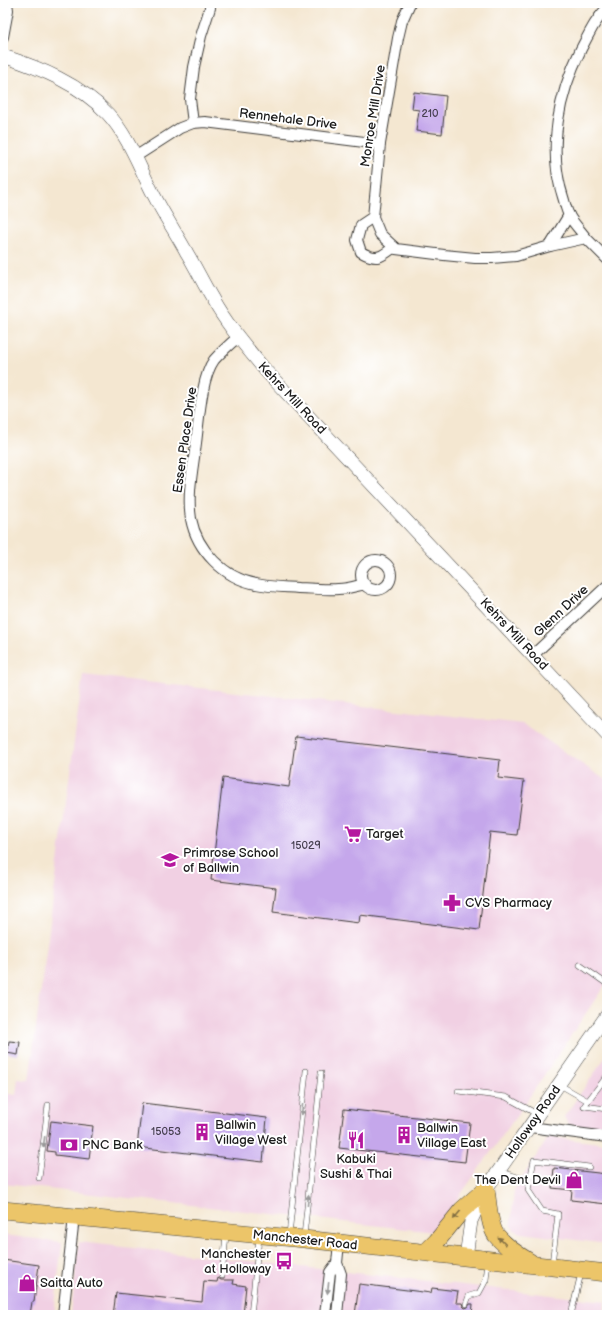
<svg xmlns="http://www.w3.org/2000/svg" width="610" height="1318" viewBox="0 0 610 1318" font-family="'Balsamiq Sans',sans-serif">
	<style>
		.built { fill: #f1d0e3 }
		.building { fill: #c5a7eb }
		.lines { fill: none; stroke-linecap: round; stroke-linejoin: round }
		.service-casing { stroke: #3c3a37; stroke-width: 6 }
		.minor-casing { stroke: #3c3a37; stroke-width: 12 }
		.tertiary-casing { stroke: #3c3a37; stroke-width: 14 }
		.trunk-casing { stroke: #3c3a37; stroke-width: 18 }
		.service { stroke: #fff; stroke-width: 5 }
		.minor { stroke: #fff; stroke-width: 10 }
		.tertiary { stroke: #fff; stroke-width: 13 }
		.trunk { stroke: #ecc569; stroke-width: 17 }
		.oneway { fill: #999 }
		.oneway2 { fill: #847042 }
		.labels { text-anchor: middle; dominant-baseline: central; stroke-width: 4; stroke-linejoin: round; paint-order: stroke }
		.number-label { font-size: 11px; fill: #463f50 }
		.street-label { font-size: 13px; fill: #1c1c1c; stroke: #fff }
		.poi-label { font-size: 13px; fill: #1c1c1c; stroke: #fff; text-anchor: start }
	</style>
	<rect width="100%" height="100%" fill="#fff"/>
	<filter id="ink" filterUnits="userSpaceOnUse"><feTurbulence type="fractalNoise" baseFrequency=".025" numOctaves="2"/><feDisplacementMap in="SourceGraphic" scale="8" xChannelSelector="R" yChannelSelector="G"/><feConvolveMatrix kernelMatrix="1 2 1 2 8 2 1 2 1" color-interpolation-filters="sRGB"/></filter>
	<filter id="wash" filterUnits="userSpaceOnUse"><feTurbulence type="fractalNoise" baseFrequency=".012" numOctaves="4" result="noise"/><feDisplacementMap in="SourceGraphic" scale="16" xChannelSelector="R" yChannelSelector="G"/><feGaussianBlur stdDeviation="0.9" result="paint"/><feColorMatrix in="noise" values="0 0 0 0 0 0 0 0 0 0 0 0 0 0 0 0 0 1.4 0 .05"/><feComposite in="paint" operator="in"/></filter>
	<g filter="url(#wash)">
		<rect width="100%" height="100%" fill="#f4e7d1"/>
		<g class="built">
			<polygon points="83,675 523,724 607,781 607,982 518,1114 434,1232 3,1184 3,1093 16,1095 18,1079 29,1080"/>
			<polygon points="607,1055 607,1129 569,1125 564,1117"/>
			<polygon points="549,1137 607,1144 607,1244 522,1233 514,1230 511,1223 514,1190"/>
			<polygon points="3,1235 62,1242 54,1315 3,1315"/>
			<polygon points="79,1242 605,1301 604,1315 71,1315"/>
		</g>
		<g id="blocks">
			<g class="building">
				<polygon points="414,92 446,96 442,134 416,131 419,110 412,109"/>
				<polygon points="296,736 500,760 498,778 524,781 517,835 490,832 479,930 360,915 359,923 273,912 276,888 211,880 223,778 289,787"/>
				<polygon points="9,1041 20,1042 18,1055 7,1053"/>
				<polygon points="142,1103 267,1118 263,1162 137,1147"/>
				<polygon points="344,1109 470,1123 465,1162 339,1148"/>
				<polygon points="51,1121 93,1126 89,1159 55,1155 55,1152 47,1151"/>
				<polygon points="554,1168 607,1174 607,1204 571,1200 572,1190 552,1188"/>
				<polygon points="3,1260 39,1265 34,1302 32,1302 30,1315 3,1313"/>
				<polygon points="218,1278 221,1280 234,1280 233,1284 246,1286 243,1315 113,1315 116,1293 202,1302 204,1281 217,1282"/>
				<polygon points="359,1284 431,1293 432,1288 458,1291 456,1303 462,1303 463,1306 465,1308 468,1307 470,1304 473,1304 472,1315 355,1315"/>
			</g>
		</g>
	</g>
	<g filter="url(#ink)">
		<use href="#blocks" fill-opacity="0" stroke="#3c3a37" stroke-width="1"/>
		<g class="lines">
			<g class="service-casing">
				<g id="service">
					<polyline points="580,965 607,984"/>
					<polyline points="607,1076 584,1106 607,1109"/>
					<polyline points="560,1085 588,1101"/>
					<polyline points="458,1091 506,1097 537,1114"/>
					<polyline points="499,1171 530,1181"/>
					<polyline points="39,1178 48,1105"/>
					<polyline points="289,1235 306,1071"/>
					<polyline points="304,1236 321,1073"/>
					<polyline points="552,1264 558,1214 542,1211 528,1190 534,1160 589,1167"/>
					<polyline points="222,1276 226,1235"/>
					<polyline points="466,1304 469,1296 479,1293 486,1280 488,1262"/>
					<polyline points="251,1315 259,1238"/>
					<polyline points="571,1315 581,1273"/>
				</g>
			</g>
			<g class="minor-casing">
				<g id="minor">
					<polyline points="410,3 402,21 398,38 380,144 376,187 373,217 380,234 396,249 444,255 475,258 492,258 516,256 550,246 586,238 607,259"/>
					<polyline points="3,37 8,10 7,3"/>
					<polyline points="193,123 190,99 194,67 201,36 210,8 210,3"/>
					<polyline points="135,157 180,128 193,123 205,122 380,144"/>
					<path d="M373,217L361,225L357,240L361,252C377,261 381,257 394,247"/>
					<path d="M586,238C581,231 574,224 570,217C566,211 565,203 563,197C547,148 559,94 581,49C589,34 595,20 607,8"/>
					<polyline points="550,246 569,215"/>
					<path d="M238,337C230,344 221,352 214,360C201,378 199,421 196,443C193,468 187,494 191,519C197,550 224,578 256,584C270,587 284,587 298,588C311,588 325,590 338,589C347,589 356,586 365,584"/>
					<circle cx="376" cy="575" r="15"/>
					<polyline points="533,655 607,586"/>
					<polyline points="530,1127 607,1137"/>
					<polyline points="63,1315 74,1217"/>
					<polyline points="325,1315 330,1272 337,1263"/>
					<polyline points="337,1315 341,1274 337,1263 339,1243"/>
				</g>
			</g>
			<g class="tertiary-casing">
				<g id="tertiary">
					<path d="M3,56C40,68 80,84 108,114C130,138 141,172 157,201C166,218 177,235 187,253C196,268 203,283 212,298C226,324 247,348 266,371L607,735"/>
					<polyline points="466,1257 471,1221 486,1189 607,1015"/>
				</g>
			</g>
			<g class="trunk-casing">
				<g id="trunk">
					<path d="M486,1189C488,1202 489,1225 496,1235C505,1246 518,1255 530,1262"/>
					<polyline points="3,1210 304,1239 607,1273"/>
					<polyline points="426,1252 437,1241 462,1210 486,1189"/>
				</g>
			</g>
			<use href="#service" class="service"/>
			<use href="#minor" class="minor"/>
			<use href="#tertiary" class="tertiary"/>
			<use href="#trunk" class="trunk"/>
		</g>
		<defs><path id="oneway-solid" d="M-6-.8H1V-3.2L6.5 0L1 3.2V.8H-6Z"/></defs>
		<g class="oneway">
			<use href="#oneway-solid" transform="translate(302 1110) rotate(96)"/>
			<use href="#oneway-solid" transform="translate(44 1142) rotate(97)"/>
			<use href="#oneway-solid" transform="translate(308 1200) rotate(-84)"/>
			<use href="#oneway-solid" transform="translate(328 1288) rotate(97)"/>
		</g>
		<g class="oneway2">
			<use href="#oneway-solid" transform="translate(457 1215) rotate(130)"/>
			<use href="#oneway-solid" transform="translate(502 1241) rotate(-135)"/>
		</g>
	</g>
	<defs>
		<g id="supermarket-bare" transform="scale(1.38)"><path d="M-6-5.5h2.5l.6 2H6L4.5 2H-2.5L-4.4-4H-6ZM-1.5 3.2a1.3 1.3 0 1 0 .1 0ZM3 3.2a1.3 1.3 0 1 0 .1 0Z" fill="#b5179e" stroke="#fff" stroke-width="2.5" paint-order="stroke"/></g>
		<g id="school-bare" transform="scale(1.38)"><path d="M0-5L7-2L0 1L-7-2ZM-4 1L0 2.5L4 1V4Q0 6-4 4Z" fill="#b5179e" stroke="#fff" stroke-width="2.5" paint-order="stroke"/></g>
		<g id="pharmacy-bare" transform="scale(1.38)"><path d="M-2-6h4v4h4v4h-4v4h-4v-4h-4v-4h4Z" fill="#b5179e" stroke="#fff" stroke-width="2.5" paint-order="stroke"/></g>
		<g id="building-bare" transform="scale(1.38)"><path d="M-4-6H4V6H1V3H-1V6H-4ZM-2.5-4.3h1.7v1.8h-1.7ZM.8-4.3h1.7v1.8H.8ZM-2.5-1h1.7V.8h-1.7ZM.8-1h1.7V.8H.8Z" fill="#b5179e" stroke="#fff" stroke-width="2.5" paint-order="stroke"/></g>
		<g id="restaurant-bare" transform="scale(1.38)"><path d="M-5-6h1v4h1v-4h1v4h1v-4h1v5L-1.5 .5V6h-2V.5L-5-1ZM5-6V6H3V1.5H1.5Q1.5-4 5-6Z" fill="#b5179e" stroke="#fff" stroke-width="2.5" paint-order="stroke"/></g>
		<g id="bank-bare" transform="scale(1.38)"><path d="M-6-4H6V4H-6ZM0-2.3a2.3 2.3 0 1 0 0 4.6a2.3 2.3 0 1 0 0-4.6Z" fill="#b5179e" stroke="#fff" stroke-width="2.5" paint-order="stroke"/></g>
		<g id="shop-bare" transform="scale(1.38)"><path d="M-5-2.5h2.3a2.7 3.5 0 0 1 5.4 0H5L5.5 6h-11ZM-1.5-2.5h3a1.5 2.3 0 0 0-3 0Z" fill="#b5179e" stroke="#fff" stroke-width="2.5" paint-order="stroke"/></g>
		<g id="bus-bare" transform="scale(1.38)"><path d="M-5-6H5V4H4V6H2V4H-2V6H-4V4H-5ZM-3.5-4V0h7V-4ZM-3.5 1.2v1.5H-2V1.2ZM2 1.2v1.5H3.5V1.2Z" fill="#b5179e" stroke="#fff" stroke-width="2.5" paint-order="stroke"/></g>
	</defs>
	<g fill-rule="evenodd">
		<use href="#supermarket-bare" x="353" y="834"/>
		<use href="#school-bare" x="170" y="860"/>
		<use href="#pharmacy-bare" x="452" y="903"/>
		<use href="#building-bare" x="202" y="1132"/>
		<use href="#building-bare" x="404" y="1135"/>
		<use href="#restaurant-bare" x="356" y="1140"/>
		<use href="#bank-bare" x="69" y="1145"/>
		<use href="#shop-bare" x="574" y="1180"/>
		<use href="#bus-bare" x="284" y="1261"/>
		<use href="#shop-bare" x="27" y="1283"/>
	</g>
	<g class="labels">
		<g class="number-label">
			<text x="430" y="113">210</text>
			<text x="306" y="845">15029</text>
			<text x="166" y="1131">15053</text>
		</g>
		<g class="street-label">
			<text transform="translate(373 116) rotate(-81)">Monroe Mill Drive</text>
			<text transform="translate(288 119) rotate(7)">Rennehale Drive</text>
			<text transform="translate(292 398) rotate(47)">Kehrs Mill Road</text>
			<text transform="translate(185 440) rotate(-82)">Essen Place Drive</text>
			<text transform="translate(561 611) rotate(-43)">Glenn Drive</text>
			<text transform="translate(514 634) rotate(47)">Kehrs Mill Road</text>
			<text transform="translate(533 1122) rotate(-55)">Holloway Road</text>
			<text transform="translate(305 1240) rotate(6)">Manchester Road</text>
		</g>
		<g class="poi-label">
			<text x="366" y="834">Target</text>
			<text x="183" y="853">Primrose School<tspan x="183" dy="15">of Ballwin</tspan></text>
			<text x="465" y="903">CVS Pharmacy</text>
			<text x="215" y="1125">Ballwin<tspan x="215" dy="15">Village West</tspan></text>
			<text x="417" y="1128">Ballwin<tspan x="417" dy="15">Village East</tspan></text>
			<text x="82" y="1145">PNC Bank</text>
			<text x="356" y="1159" text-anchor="middle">Kabuki<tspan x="356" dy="15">Sushi &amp; Thai</tspan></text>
			<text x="561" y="1180" text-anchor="end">The Dent Devil</text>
			<text x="271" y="1254" text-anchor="end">Manchester<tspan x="271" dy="15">at Holloway</tspan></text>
			<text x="40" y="1283">Saitta Auto</text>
		</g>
	</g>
	<rect width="610" height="1318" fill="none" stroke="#fff" stroke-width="16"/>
</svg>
